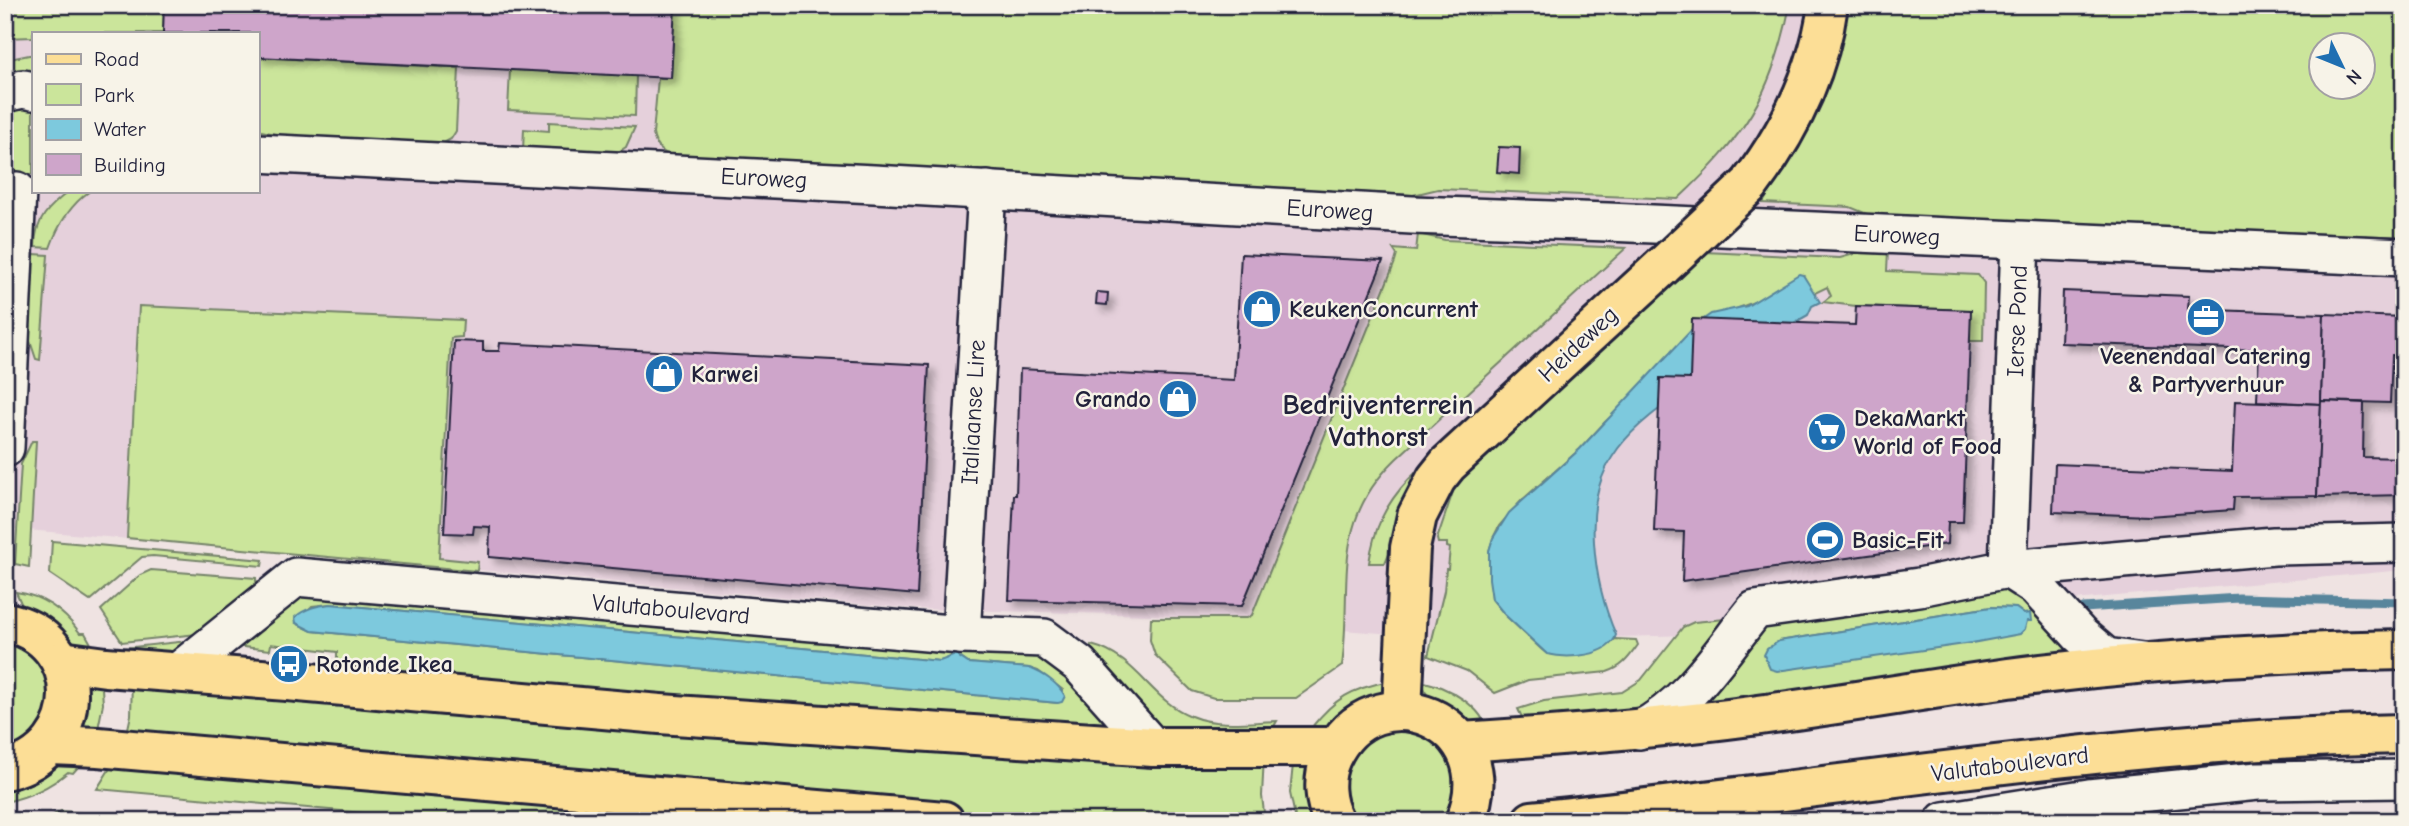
<svg xmlns="http://www.w3.org/2000/svg" width="2409" height="826" viewBox="0 0 2409 826" font-family="'Comic Neue',sans-serif">
	<style>
		.built { fill: #e5d0db; fill-rule: evenodd }
		.green { fill: #cbe59b; stroke: #76846b; stroke-width: 2; fill-rule: evenodd }
		.water { fill: #7dc9dd; stroke: #59869c; stroke-width: 2 }
		.lines { fill: none; stroke-linecap: round; stroke-linejoin: round }
		.stream { stroke: #59869c; stroke-width: 9 }
		.building { fill: #cea5ca; stroke: #22223b; stroke-width: 2; filter: url(#shadow) }
		.minor-casing { stroke: #22223b; stroke-width: 42 }
		.major-casing { stroke: #22223b; stroke-width: 44 }
		.minor { stroke: #f7f3e8; stroke-width: 37 }
		.major { stroke: #fcde96; stroke-width: 38 }
		.major-bridge-casing { stroke: #22223b; stroke-width: 44; stroke-linecap: butt }
		.major-bridge { stroke: #fcde96; stroke-width: 38 }
		.labels { text-anchor: middle; dominant-baseline: central; stroke-width: 5; stroke-linejoin: round; paint-order: stroke }
		.street-label { font-size: 24px; fill: #22223b; stroke: #f7f3e8 }
		.poi-label { font-size: 24px; font-weight: bold; fill: #22223b; stroke: #f7f3e8; text-anchor: start }
		.quarter-label { font-size: 28px; font-weight: bold; fill: #22223b; stroke: #f7f3e8 }
	</style>
	<defs>
		<filter id="shadow"><feDropShadow dx="6" dy="6" stdDeviation="3.5" flood-color="#0004"/></filter>
	</defs>
	<rect width="100%" height="100%" fill="#efe3e2"/>
	<filter id="ink" filterUnits="userSpaceOnUse"><feTurbulence type="fractalNoise" baseFrequency=".0143" numOctaves="2"/><feDisplacementMap in="SourceGraphic" scale="14" xChannelSelector="R" yChannelSelector="G"/><feConvolveMatrix kernelMatrix="1 2 1 2 8 2 1 2 1" color-interpolation-filters="sRGB"/></filter>
	<g filter="url(#ink)">
		<path class="built" d="M5,5H2404V570L1690,635L1484,641L1151,615L917,609L5,528ZM33,33H257V191H33ZM2322,46H2364V88H2322Z"/>
		<g class="green">
			<polygon points="5,5 164,5 163,33 33,33 33,37 5,38"/>
			<path d="M675,5H1790C1772,96 1744,137 1678,199L1438,189L1413,195L675,158C663,153 655,147 653,134L658,78H671Z"/>
			<path d="M1845,5H2404V237L1872,216L1850,207L1763,203L1769,192L1766,189ZM2322,46H2364V88H2322Z"/>
			<polygon points="29,55 33,55 33,75 5,74 5,60"/>
			<polygon points="257,57 459,68 456,131 451,139 438,146 293,138 257,130"/>
			<polygon points="510,70 636,76 635,116 508,110"/>
			<polygon points="22,108 33,110 33,174 22,176 5,171 5,113"/>
			<polygon points="549,122 635,127 626,147 613,155 523,150 524,129 549,131"/>
			<path d="M69,191H90C70,205 58,225 50,248L35,247C35,219 49,207 69,191Z"/>
			<path d="M1418,234L1445,240L1626,248L1396,459C1329,524 1353,584 1342,666L1296,698H1214L1192,691L1155,655L1150,640L1151,618H1247L1252,615L1395,262L1397,255L1393,249L1416,251Z"/>
			<path d="M1865,251H1888L1887,271L1978,275L1984,283L1983,341H1970V310L1856,306L1823,302L1831,296L1827,287L1813,294L1803,275L1759,300L1738,308L1605,422L1580,449L1521,501L1499,526L1493,538L1489,551L1492,599L1505,615L1541,649L1547,654L1611,643L1615,639L1636,640L1638,645C1629,657 1623,667 1607,672L1528,680L1495,693L1467,671L1428,656L1444,591L1446,569H1448L1450,548L1447,547V543H1438L1437,539L1459,474L1704,252L1840,258Z"/>
			<polygon points="34,254 48,255 40,360 36,359 27,332"/>
			<polygon points="139,306 463,320 462,337 451,338 439,558 478,562 477,571 127,538"/>
			<path d="M1517,378L1412,497L1385,563H1369C1374,528 1385,505 1409,479Z"/>
			<polygon points="32,441 36,441 29,567 15,564 21,464"/>
			<polygon points="52,541 263,560 262,566 153,556 142,557 90,601 50,574"/>
			<polygon points="151,570 256,578 256,581 262,582 207,633 122,642 101,610 140,575"/>
			<path d="M1994,583L2015,591L2086,657L1685,716L1741,644L1779,619ZM1991,607L2016,608L2024,614L1779,641Z"/>
			<path d="M309,590L1036,646L1072,670L1124,737L337,666V652L271,644L270,650L225,645ZM330,604L940,661L948,659L954,653L968,663L1029,668L1038,671L1063,690L1057,703L312,631L296,623L312,606Z"/>
			<path d="M16,592C44,596 64,611 80,633H85L94,649L87,655L24,610Z"/>
			<polygon points="1725,619 1728,622 1649,710 1528,730 1518,709 1544,701 1622,692 1641,680 1683,627 1694,622"/>
			<polygon points="5,639 26,647 46,671 51,701 31,741 5,753"/>
			<polygon points="197,640 167,656 127,659 123,648"/>
			<path d="M1091,645C1138,657 1151,701 1191,716C1217,727 1249,722 1277,721L1266,740L1187,739L1153,724L1084,647L1090,648Z"/>
			<polygon points="101,672 103,704 96,739 80,738 77,679"/>
			<path d="M1389,681L1379,697L1328,734L1311,728C1336,697 1351,689 1389,681Z"/>
			<polygon points="132,682 1264,756 1262,796 1265,821 1071,821 938,813 125,742 131,715"/>
			<path d="M1422,682C1444,684 1486,708 1487,733L1429,700Z"/>
			<polygon points="1383,728 1428,732 1459,769 1448,821 1352,821 1340,793 1345,761"/>
			<polygon points="1311,754 1316,821 1296,821 1290,793 1294,755"/>
			<polygon points="117,757 830,821 453,821 97,789"/>
			<path d="M86,758L73,773L68,772C49,788 29,797 5,802V794L15,782L52,760Z"/>
			<polygon points="61,811 167,821 42,821"/>
		</g>
		<g class="water">
			<path d="M1799,274L1803,275L1820,302L1812,306L1808,315C1768,337 1731,360 1693,385C1630,428 1589,459 1594,542C1596,575 1603,605 1616,635C1609,657 1567,659 1547,654L1505,615L1492,599L1489,579V551L1493,538L1509,513L1580,449L1698,323L1711,314L1747,306Z"/>
			<path d="M330,604L940,661L953,656L954,652L960,653L959,657L968,663L1029,668C1043,673 1058,683 1065,696L1062,702L1058,703L312,631L296,623L295,617C306,608 316,606 330,604Z"/>
			<polygon points="1991,607 2016,608 2024,614 2030,613 2031,621 2027,621 2025,629 2020,634 1972,643 1777,671 1770,669 1764,655 1767,649 1779,641"/>
		</g>
		<g class="lines">
			<polyline class="stream" points="2083,608 2239,598 2404,602"/>
		</g>
		<g class="building">
			<polygon points="164,5 675,5 671,78 257,57 257,33 163,33"/>
			<polygon points="1499,147 1520,148 1519,174 1497,172"/>
			<polygon points="1241,254 1383,261 1242,606 1009,600 1014,495 1016,495 1020,369 1234,380"/>
			<polygon points="2063,291 2189,296 2188,309 2324,314 2321,404 2257,401 2259,350 2061,343"/>
			<polygon points="1097,292 1108,293 1107,305 1096,304"/>
			<polygon points="1856,306 1971,310 1963,522 1948,522 1947,544 1682,581 1684,532 1654,531 1658,432 1660,378 1690,379 1692,319 1855,325"/>
			<polygon points="2324,314 2404,317 2404,356 2392,355 2390,403 2321,401"/>
			<polygon points="454,341 483,342 483,351 499,351 500,343 929,365 917,595 489,557 490,527 474,526 473,534 444,533"/>
			<polygon points="2235,401 2321,404 2317,496 2234,497 2233,510 2148,516 2053,512 2055,464 2232,471"/>
			<polygon points="2321,401 2364,403 2363,457 2404,458 2404,495 2317,497"/>
		</g>
		<g class="lines">
			<g class="minor-casing">
				<g id="minor">
					<polyline points="5,93 23,89 33,91"/>
					<polyline points="257,153 874,184 1412,215 1608,222 2404,257"/>
					<polyline points="5,448 17,191"/>
					<polyline points="2008,569 2020,241"/>
					<polyline points="2008,569 2036,587 2080,635 2106,657 2143,662"/>
					<polyline points="961,635 987,190"/>
					<polyline points="178,672 296,577 961,635 1044,638 1079,664 1153,747"/>
					<path d="M1639,730C1689,705 1721,652 1755,610L1919,587L2008,569L2274,546L2404,543"/>
					<polyline points="1944,821 2089,798 2258,781 2404,779"/>
				</g>
			</g>
			<g class="major-casing">
				<g id="major">
					<path d="M1749,185C1790,131 1819,73 1828,5"/>
					<path d="M5,622C90,637 88,752 5,770"/>
					<polyline points="61,661 106,667 287,681 660,714 1153,747 1336,747"/>
					<polyline points="1402,710 1410,548 1417,516 1436,479 1448,464 1663,266"/>
					<path d="M1461,742C1558,736 1655,729 1751,716C1837,705 1922,690 2008,678C2139,661 2271,652 2404,650"/>
					<polyline points="51,745 98,747 944,821"/>
					<path d="M1334,821C1324,802 1322,778 1331,758C1373,666 1508,721 1465,821"/>
					<path d="M1532,821C1822,791 2111,739 2404,734"/>
				</g>
			</g>
			<use href="#minor" class="minor"/>
			<use href="#major" class="major"/>
			<g class="major-bridge-casing">
				<polyline id="major-bridge" points="1663,266 1749,185"/>
			</g>
			<use href="#major-bridge" class="major-bridge"/>
		</g>
	</g>
	<defs>
		<g id="shop-disc" transform="scale(2.0125)"><circle r="9.5" fill="#1f6fb2" stroke="#f7f3e8"/><path d="M-5-2.5h2.3a2.7 3.5 0 0 1 5.4 0H5L5.5 6h-11ZM-1.5-2.5h3a1.5 2.3 0 0 0-3 0Z" fill="#fff"/></g>
		<g id="office-disc" transform="scale(2.0125)"><circle r="9.5" fill="#1f6fb2" stroke="#f7f3e8"/><path d="M-6-3h4V-5.5h4V-3h4V5H-6ZM-1-4.5V-3h2v-1.5ZM-6 0V1H6V0Z" fill="#fff"/></g>
		<g id="supermarket-disc" transform="scale(2.0125)"><circle r="9.5" fill="#1f6fb2" stroke="#f7f3e8"/><path d="M-6-5.5h2.5l.6 2H6L4.5 2H-2.5L-4.4-4H-6ZM-1.5 3.2a1.3 1.3 0 1 0 .1 0ZM3 3.2a1.3 1.3 0 1 0 .1 0Z" fill="#fff"/></g>
		<g id="stadium-disc" transform="scale(2.0125)"><circle r="9.5" fill="#1f6fb2" stroke="#f7f3e8"/><path d="M0-5a6.5 5 0 1 0 0 10a6.5 5 0 1 0 0-10ZM-3.5-1.8h7v3.6h-7Z" fill="#fff"/></g>
		<g id="bus-disc" transform="scale(2.0125)"><circle r="9.5" fill="#1f6fb2" stroke="#f7f3e8"/><path d="M-5-6H5V4H4V6H2V4H-2V6H-4V4H-5ZM-3.5-4V0h7V-4ZM-3.5 1.2v1.5H-2V1.2ZM2 1.2v1.5H3.5V1.2Z" fill="#fff"/></g>
	</defs>
	<g fill-rule="evenodd">
		<use href="#shop-disc" x="1262" y="309"/>
		<use href="#office-disc" x="2206" y="317"/>
		<use href="#shop-disc" x="664" y="374"/>
		<use href="#shop-disc" x="1178" y="399"/>
		<use href="#supermarket-disc" x="1827" y="432"/>
		<use href="#stadium-disc" x="1825" y="540"/>
		<use href="#bus-disc" x="289" y="664"/>
	</g>
	<g class="labels">
		<g class="street-label">
			<text transform="translate(764 178) rotate(3)">Euroweg</text>
			<text transform="translate(1330 210) rotate(4)">Euroweg</text>
			<text transform="translate(1897 235) rotate(3)">Euroweg</text>
			<text transform="translate(2017 321) rotate(-88)">Ierse Pond</text>
			<text transform="translate(1578 344) rotate(-43)">Heideweg</text>
			<text transform="translate(973 412) rotate(-87)">Italiaanse Lire</text>
			<text transform="translate(671 609) rotate(5)">Valutaboulevard</text>
			<text transform="translate(2010 764) rotate(-7)">Valutaboulevard</text>
		</g>
		<g class="poi-label">
			<text x="1289" y="309">KeukenConcurrent</text>
			<text x="2206" y="356" text-anchor="middle">Veenendaal Catering<tspan x="2206" dy="28">&amp; Partyverhuur</tspan></text>
			<text x="691" y="374">Karwei</text>
			<text x="1151" y="399" text-anchor="end">Grando</text>
			<text x="1854" y="418">DekaMarkt<tspan x="1854" dy="28">World of Food</tspan></text>
			<text x="1852" y="540">Basic-Fit</text>
			<text x="316" y="664">Rotonde Ikea</text>
		</g>
		<g class="quarter-label">
			<text x="1378" y="405">Bedrijventerrein<tspan x="1378" dy="32">Vathorst</tspan></text>
		</g>
	</g>
	<rect width="2409" height="826" fill="none" stroke="#f7f3e8" stroke-width="28"/>
	<rect x="14" y="14" width="2381" height="798" fill="none" stroke="#22223b" stroke-width="2.5" filter="url(#ink)"/>
	<rect x="32" y="32" width="228" height="161" fill="#f7f3e8" stroke="#a29fa3" stroke-width="2"/>
	<rect x="46" y="54" width="35" height="10" fill="#fcde96" stroke="#a29fa3" stroke-width="2"/>
	<text x="94" y="66" font-size="21" fill="#22223b">Road</text>
	<rect x="46" y="84" width="35" height="21" fill="#cbe59b" stroke="#a29fa3" stroke-width="2"/>
	<text x="94" y="102" font-size="21" fill="#22223b">Park</text>
	<rect x="46" y="119" width="35" height="21" fill="#7dc9dd" stroke="#a29fa3" stroke-width="2"/>
	<text x="94" y="136" font-size="21" fill="#22223b">Water</text>
	<rect x="46" y="154" width="35" height="21" fill="#cea5ca" stroke="#a29fa3" stroke-width="2"/>
	<text x="94" y="172" font-size="21" fill="#22223b">Building</text>
	<g transform="translate(2342 66) rotate(133)"><circle r="33" fill="#f7f3e8" stroke="#a29fa3" stroke-width="2"/>
	<path d="M0-5L12 26L0 18L-12 26Z" fill="#1f6fb2"/>
	<text y="-10" font-size="19" font-weight="bold" text-anchor="middle" fill="#22223b">N</text>
	</g>
</svg>
